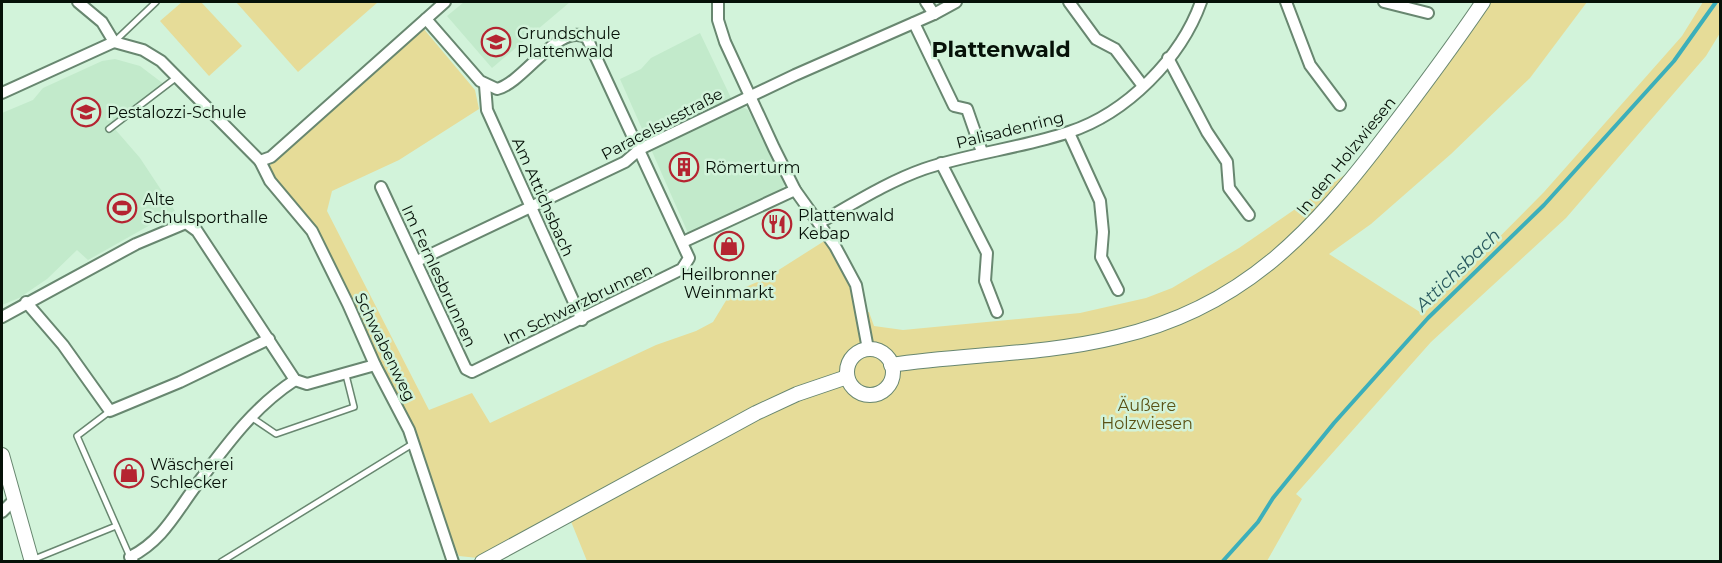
<svg xmlns="http://www.w3.org/2000/svg" width="1722" height="563" viewBox="0 0 1722 563" font-family="Montserrat,sans-serif">
	<style>
		.built { fill: #c2eacb }
		.green { fill: #e6dc98 }
		.lines { fill: none; stroke-linecap: round; stroke-linejoin: round }
		.stream { stroke: #3cafba; stroke-width: 4 }
		.service-casing { stroke: #688770; stroke-width: 8 }
		.minor-casing { stroke: #688770; stroke-width: 14 }
		.tertiary-casing { stroke: #688770; stroke-width: 16 }
		.service { stroke: #fff; stroke-width: 5 }
		.minor { stroke: #fff; stroke-width: 10 }
		.tertiary { stroke: #fff; stroke-width: 14 }
		.labels { text-anchor: middle; dominant-baseline: central; stroke-width: 5; stroke-linejoin: round; paint-order: stroke }
		.poi-label { font-size: 16px; fill: #061108; stroke: #d2f3da; text-anchor: start }
		.street-label { font-size: 16px; fill: #061108; stroke: #d2f3da }
		.park-label { font-size: 16px; fill: #5a5114; stroke: #d2f3da }
		.water-label { font-size: 18px; font-style: italic; fill: #2a5a5f; stroke: #d2f3da }
		.district-label { font-size: 22px; font-weight: bold; fill: #061108; stroke: #d2f3da }
	</style>
	<rect width="100%" height="100%" fill="#d2f3da"/>
	<g class="built">
		<polygon points="464,2 570,2 492,68 447,16"/>
		<polygon points="700,33 732,100 748,110 785,183 781,191 688,233 620,79 641,69 651,58"/>
		<polygon points="115,59 140,66 165,85 114,128 140,158 175,211 88,260 77,250 47,279 19,298 2,305 2,113 33,100 43,88 102,61"/>
	</g>
	<g class="green">
		<polygon points="182,2 201,2 242,46 209,76 160,21"/>
		<polygon points="236,2 378,2 298,72"/>
		<polygon points="1484,2 1587,2 1530,78 1451,154 1371,224 1329,254 1423,314 1544,192 1682,36 1703,2 1720,2 1720,33 1706,56 1566,218 1431,342 1296,494 1302,499 1267,561 587,561 568,514 478,558 459,556 454,546 419,446 320,235 267,168 423,28 475,90 479,109 399,160 332,191 327,211 429,410 472,393 490,423 656,345 696,331 713,322 730,294 766,278 829,238 863,312 869,312 874,326 903,330 1080,313 1146,298 1172,288 1239,248 1372,156"/>
	</g>
	<g class="lines">
		<polyline class="stream" points="1222,562 1258,522 1273,498 1334,423 1428,318 1544,205 1674,61 1716,2"/>
		<g class="service-casing">
			<g id="service">
				<polyline points="114,42 156,2"/>
				<polyline points="109,129 177,77"/>
				<polyline points="110,411 77,436 130,557"/>
				<polyline points="251,417 276,434 354,407 346,375"/>
				<polyline points="32,560 116,526"/>
				<polyline points="221,562 414,443"/>
			</g>
		</g>
		<g class="minor-casing">
			<g id="minor">
				<polyline points="78,2 102,22 114,42 143,50 161,61 260,161 270,181 312,231 348,304 375,365 409,430 453,562"/>
				<polyline points="718,2 718,20 725,42 774,148 795,190 835,246 856,285 868,349"/>
				<polyline points="926,2 934,14"/>
				<polyline points="1069,2 1096,39 1115,49 1143,86"/>
				<polyline points="1286,2 1310,65 1340,105"/>
				<polyline points="1384,2 1428,13"/>
				<polyline points="914,23 954,106 967,109 982,152"/>
				<polyline points="1168,58 1207,132 1227,162 1229,188 1249,215"/>
				<polyline points="485,85 487,110 582,320"/>
				<polyline points="2,93 114,42"/>
				<polyline points="1069,133 1100,201 1103,232 1101,257 1118,290"/>
				<polyline points="260,161 271,157 445,2"/>
				<polyline points="941,163 987,253 985,281 997,312"/>
				<path d="M381,187L466,369L472,372L682,269L689,258L587,38C560,20 524,83 497,89L480,81L426,19"/>
				<path d="M819,223C853,204 887,182 924,169C971,153 1022,148 1069,132C1127,113 1181,58 1201,2"/>
				<polyline points="683,242 795,190"/>
				<polyline points="417,261 625,162 640,149 795,75 934,14 956,2"/>
				<polyline points="26,302 63,345 110,411 180,382 269,339"/>
				<polyline points="2,317 136,244 186,223 197,231 295,380 307,384 375,365"/>
				<polyline points="2,512 15,499"/>
				<path d="M133,562L130,557C162,541 175,514 195,487C225,447 252,408 295,380"/>
			</g>
		</g>
		<g class="tertiary-casing">
			<g id="tertiary">
				<circle cx="870" cy="372" r="23"/>
				<path d="M891,365C966,354 1043,355 1117,337C1244,308 1314,230 1389,131C1422,88 1453,46 1483,2"/>
				<polyline points="2,455 32,562"/>
				<polyline points="482,562 756,413 797,394 847,377"/>
			</g>
		</g>
		<use href="#service" class="service"/>
		<use href="#minor" class="minor"/>
		<use href="#tertiary" class="tertiary"/>
	</g>
	<defs>
		<g id="school-ring" transform="scale(1.5)"><circle r="9.5" fill="#d2f3da" stroke="#b52431" stroke-width="1.5"/><path d="M0-5L7-2L0 1L-7-2ZM-4 1L0 2.5L4 1V4Q0 6-4 4Z" fill="#b52431"/></g>
		<g id="building-ring" transform="scale(1.5)"><circle r="9.5" fill="#d2f3da" stroke="#b52431" stroke-width="1.5"/><path d="M-4-6H4V6H1V3H-1V6H-4ZM-2.5-4.3h1.7v1.8h-1.7ZM.8-4.3h1.7v1.8H.8ZM-2.5-1h1.7V.8h-1.7ZM.8-1h1.7V.8H.8Z" fill="#b52431"/></g>
		<g id="stadium-ring" transform="scale(1.5)"><circle r="9.5" fill="#d2f3da" stroke="#b52431" stroke-width="1.5"/><path d="M0-5a6.5 5 0 1 0 0 10a6.5 5 0 1 0 0-10ZM-3.5-1.8h7v3.6h-7Z" fill="#b52431"/></g>
		<g id="restaurant-ring" transform="scale(1.5)"><circle r="9.5" fill="#d2f3da" stroke="#b52431" stroke-width="1.5"/><path d="M-5-6h1v4h1v-4h1v4h1v-4h1v5L-1.5 .5V6h-2V.5L-5-1ZM5-6V6H3V1.5H1.5Q1.5-4 5-6Z" fill="#b52431"/></g>
		<g id="shop-ring" transform="scale(1.5)"><circle r="9.5" fill="#d2f3da" stroke="#b52431" stroke-width="1.5"/><path d="M-5-2.5h2.3a2.7 3.5 0 0 1 5.4 0H5L5.5 6h-11ZM-1.5-2.5h3a1.5 2.3 0 0 0-3 0Z" fill="#b52431"/></g>
	</defs>
	<g fill-rule="evenodd">
		<use href="#school-ring" x="496" y="42"/>
		<use href="#school-ring" x="86" y="112"/>
		<use href="#building-ring" x="684" y="167"/>
		<use href="#stadium-ring" x="122" y="208"/>
		<use href="#restaurant-ring" x="777" y="224"/>
		<use href="#shop-ring" x="729" y="246"/>
		<use href="#shop-ring" x="129" y="473"/>
	</g>
	<g class="labels">
		<g class="poi-label">
			<text x="517" y="33">Grundschule<tspan x="517" dy="18">Plattenwald</tspan></text>
			<text x="107" y="112">Pestalozzi-Schule</text>
			<text x="705" y="167">Römerturm</text>
			<text x="143" y="199">Alte<tspan x="143" dy="18">Schulsporthalle</tspan></text>
			<text x="798" y="215">Plattenwald<tspan x="798" dy="18">Kebap</tspan></text>
			<text x="729" y="274" text-anchor="middle">Heilbronner<tspan x="729" dy="18">Weinmarkt</tspan></text>
			<text x="150" y="464">Wäscherei<tspan x="150" dy="18">Schlecker</tspan></text>
		</g>
		<g class="street-label">
			<text transform="translate(662 124) rotate(-28)">Paracelsusstraße</text>
			<text transform="translate(1010 130) rotate(-14)">Palisadenring</text>
			<text transform="translate(1346 156) rotate(-51)">In den Holzwiesen</text>
			<text transform="translate(543 197) rotate(66)">Am Attichsbach</text>
			<text transform="translate(439 276) rotate(65)">Im Fernlesbrunnen</text>
			<text transform="translate(578 304) rotate(-26)">Im Schwarzbrunnen</text>
			<text transform="translate(385 347) rotate(64)">Schwabenweg</text>
		</g>
		<g class="park-label">
			<text x="1147" y="405">Äußere<tspan x="1147" dy="18">Holzwiesen</tspan></text>
		</g>
		<g class="water-label">
			<text transform="translate(1458 270) rotate(-44)">Attichsbach</text>
		</g>
		<g class="district-label">
			<text x="1001" y="49">Plattenwald</text>
		</g>
	</g>
	<rect width="1722" height="563" fill="none" stroke="#061108" stroke-width="6"/>
</svg>
